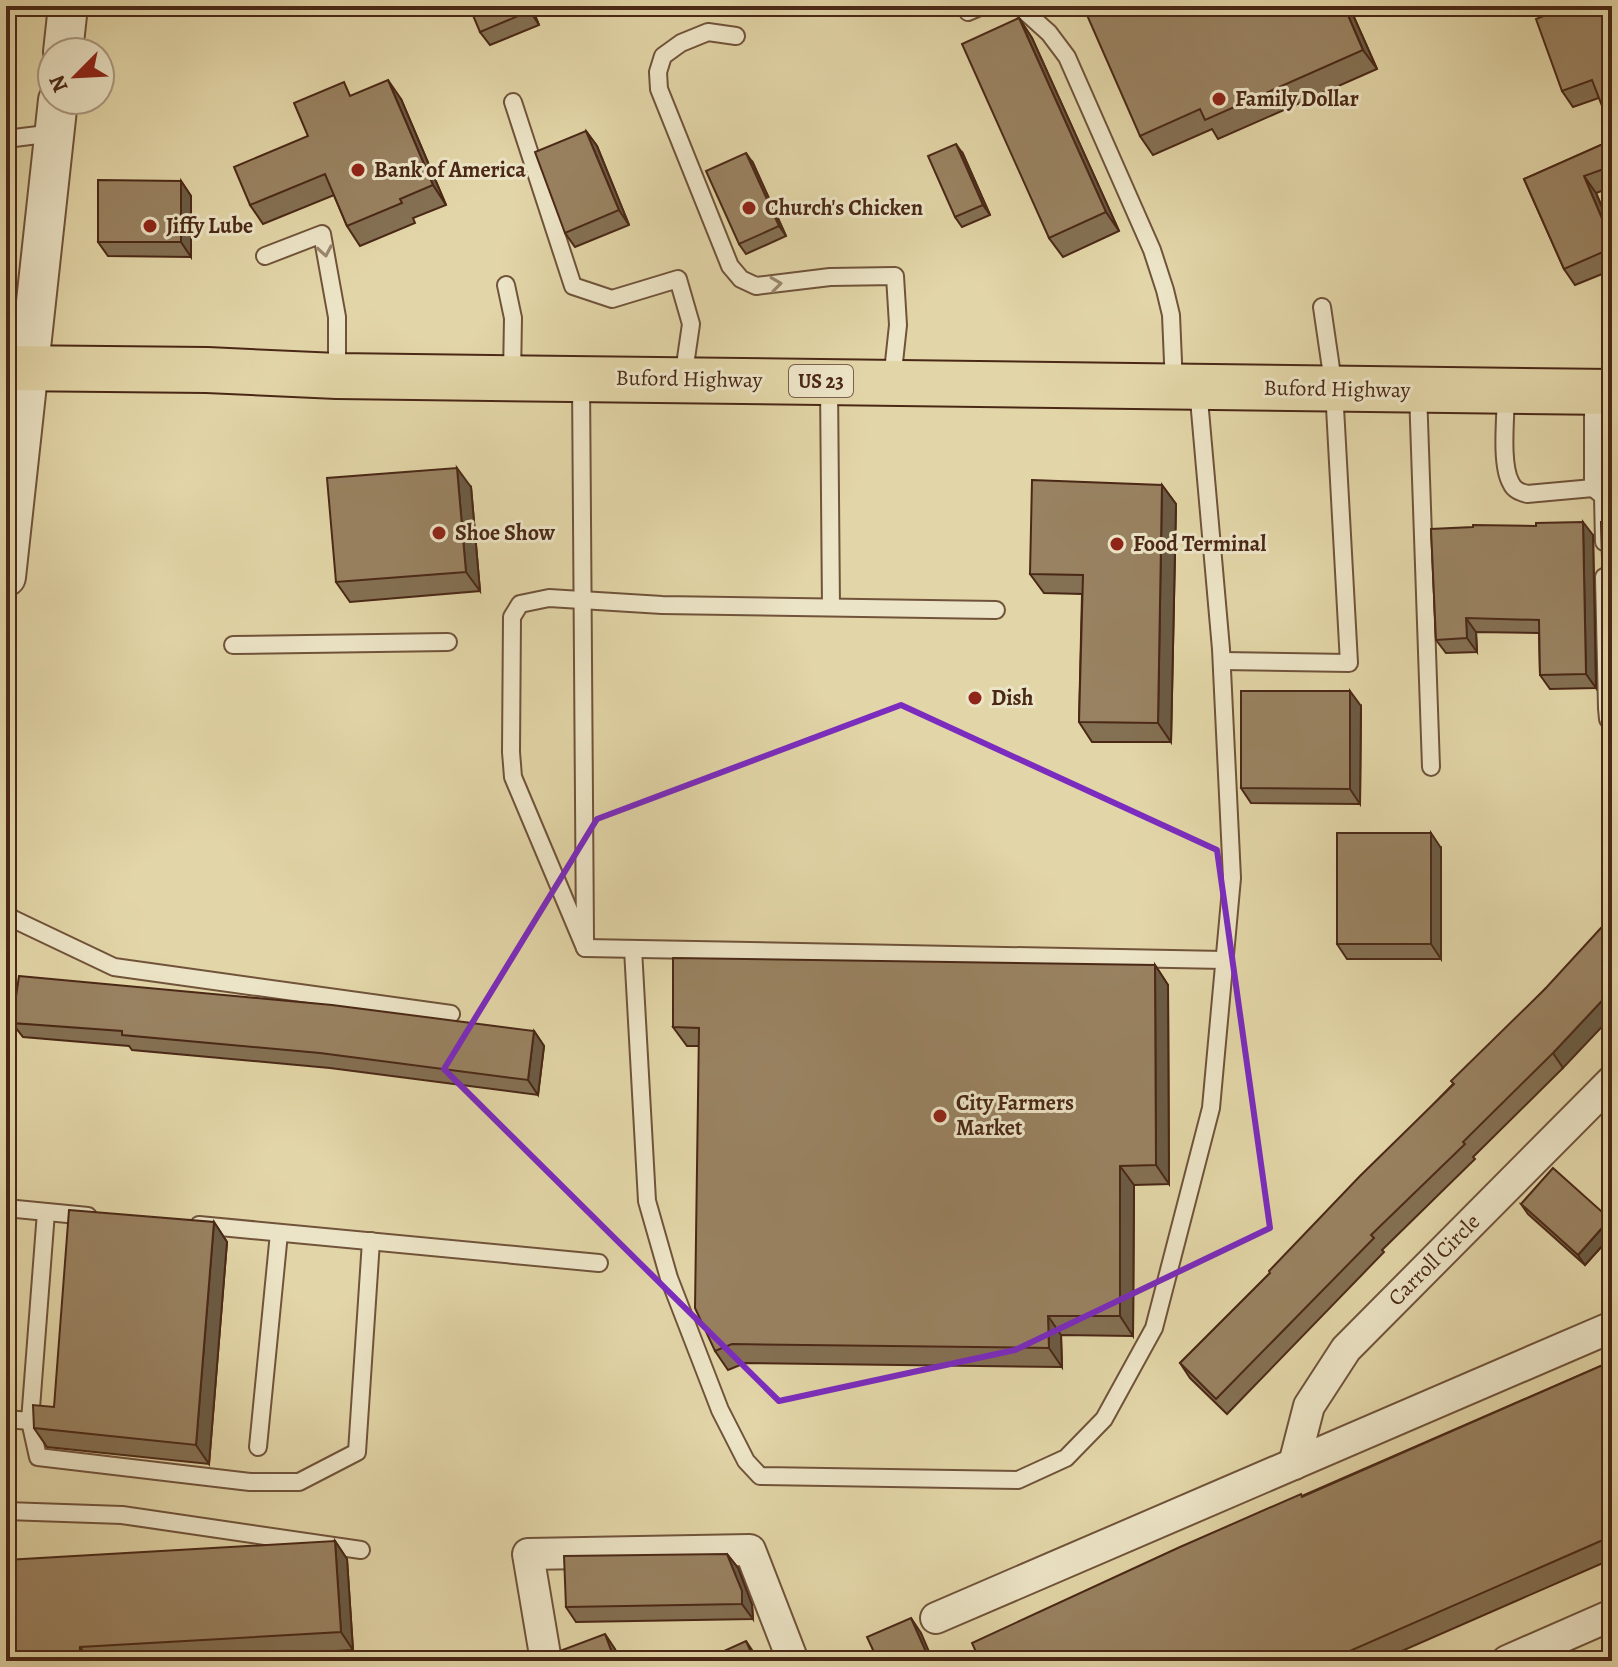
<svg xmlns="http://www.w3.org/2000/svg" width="1618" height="1667" viewBox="0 0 1618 1667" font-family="Alegreya,serif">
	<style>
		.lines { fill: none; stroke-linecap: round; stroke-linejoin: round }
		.service-casing { stroke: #70533a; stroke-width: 20 }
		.minor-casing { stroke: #70533a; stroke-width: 34 }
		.tertiary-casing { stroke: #70533a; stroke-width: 42 }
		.primary-casing { stroke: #4a2816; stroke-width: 48 }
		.service { stroke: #ece4c6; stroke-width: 16 }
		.minor { stroke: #ece4c6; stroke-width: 30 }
		.tertiary { stroke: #ece4c6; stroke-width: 38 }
		.primary { stroke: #e2d5a7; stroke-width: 44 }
		.wall { fill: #847053; stroke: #4a2816; stroke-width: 2 }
		.shaded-wall { fill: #6b5b44; stroke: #4a2816; stroke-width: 2 }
		.building { fill: #998261; stroke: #4a2816; stroke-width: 2 }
		.oneway { stroke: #9b866e }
		.marked { fill: none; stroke: #7b2cbf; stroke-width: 6; stroke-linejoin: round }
		.poi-dot { fill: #8f2418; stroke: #ece4c6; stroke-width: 3 }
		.labels { text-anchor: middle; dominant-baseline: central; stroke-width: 6; stroke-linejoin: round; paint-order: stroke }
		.shield { fill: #ece4c6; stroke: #7b604b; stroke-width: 2 }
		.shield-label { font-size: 20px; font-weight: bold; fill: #4a2816 }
		.poi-label { font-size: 22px; font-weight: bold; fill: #4a2816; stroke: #ece4c6; text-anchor: start }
		.street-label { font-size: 22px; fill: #4a2816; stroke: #ece4c6 }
	</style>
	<rect width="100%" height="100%" fill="#e2d5a7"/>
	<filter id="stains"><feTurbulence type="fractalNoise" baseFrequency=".0025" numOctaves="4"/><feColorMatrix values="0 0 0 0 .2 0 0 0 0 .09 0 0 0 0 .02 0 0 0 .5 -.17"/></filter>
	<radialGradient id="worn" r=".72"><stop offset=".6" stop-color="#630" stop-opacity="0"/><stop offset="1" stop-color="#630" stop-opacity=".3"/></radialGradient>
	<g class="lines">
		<g class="service-casing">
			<g id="service">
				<polyline points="1019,6 1049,33 1067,57 1152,250 1165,290 1171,315 1174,385"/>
				<polyline points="968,12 982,6"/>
				<polyline points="736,36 708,32 681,43 663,56 658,72 659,89 730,266 741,279 756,286 830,277 895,276 898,325 892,381"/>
				<polyline points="513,102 573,286 612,299 678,279 691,324 683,379"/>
				<polyline points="6,139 54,133"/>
				<polyline points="265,256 322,234 337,317 337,374"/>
				<polyline points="506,285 513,318 512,375"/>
				<polyline points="581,379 585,940"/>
				<polyline points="829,385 831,607"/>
				<polyline points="1418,392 1431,767"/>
				<path d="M1506,392C1506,415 1500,464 1511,483C1514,490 1520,492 1527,494L1593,488"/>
				<polyline points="1593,394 1593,488 1603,496 1604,542"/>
				<polyline points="1604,577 1607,708 1608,719 1612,722"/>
				<polyline points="233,645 448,642"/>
				<polyline points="1222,661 1349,663 1334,389 1322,307"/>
				<polyline points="6,913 13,919 114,967 451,1014"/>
				<polyline points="585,948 513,777 511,752 512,617 520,604 549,598 662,605 996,610"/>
				<polyline points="585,948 1224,960"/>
				<polyline points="633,949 647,1201 669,1278 720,1410 746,1461 760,1476 1018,1480 1066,1458 1104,1419 1154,1328 1211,1108 1232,878 1221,649 1198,388"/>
				<polyline points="6,1208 88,1216"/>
				<polyline points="199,1225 599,1263"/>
				<polyline points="6,1419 30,1421 46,1212"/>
				<polyline points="30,1421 38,1457 250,1482 299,1482 357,1452 371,1241"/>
				<polyline points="258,1447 279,1233"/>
				<polyline points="6,1511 122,1515 361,1550"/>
			</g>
		</g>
		<g class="minor-casing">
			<g id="minor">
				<polyline points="1294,1464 1309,1406 1346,1349 1612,1081"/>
				<polyline points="936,1618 1612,1327"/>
				<polyline points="546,1661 528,1554 750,1550 793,1661"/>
				<polyline points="1507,1661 1612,1615"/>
			</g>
		</g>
		<g class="tertiary-casing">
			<g id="tertiary">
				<polyline points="63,52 68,6"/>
				<polyline points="6,577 58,100"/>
			</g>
		</g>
		<g class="primary-casing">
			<polyline id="primary" points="6,368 207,370 337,376 1612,392"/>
		</g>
		<use href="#service" class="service"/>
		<use href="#minor" class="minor"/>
		<use href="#tertiary" class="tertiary"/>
		<use href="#primary" class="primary"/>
	</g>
	<g class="wall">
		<polygon points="531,6 539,25 490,45 480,32"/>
		<polygon points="1349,6 1377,69 1218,139 1212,129 1153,155 1140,136"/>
		<polygon points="1569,6 1599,98 1573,107 1562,91"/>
		<polygon points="1019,18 1032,38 1119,231 1063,257 1049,238"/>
		<polygon points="353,95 401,99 446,205 413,218 415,223 360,246 347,226 334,195 263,224 250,205 308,136"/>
		<polygon points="586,131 597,146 629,225 575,247 565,233"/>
		<polygon points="1612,140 1612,187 1596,193 1612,231 1612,270 1575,285 1564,269 1524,179"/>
		<polygon points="963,154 990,215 962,227 955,217"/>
		<polygon points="753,163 786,236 746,254 739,244"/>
		<polygon points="181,181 191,196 191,257 108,256 98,242"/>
		<polygon points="1162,485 1176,504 1171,742 1092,742 1079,722 1082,594 1044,593 1030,574"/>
		<polygon points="471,487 480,591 350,602 336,582"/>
		<polygon points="1612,522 1612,609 1603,596"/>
		<polygon points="1431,529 1593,535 1596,688 1550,689 1540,675 1539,633 1476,632 1477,652 1446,653 1436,640"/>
		<polygon points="1361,706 1360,804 1251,803 1241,788"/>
		<polygon points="1441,848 1441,959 1347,959 1337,944"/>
		<polygon points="1155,965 1168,985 1169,1184 1134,1185 1133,1336 1061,1335 1062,1367 745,1363 728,1370 715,1351 699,1046 687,1046 673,1027"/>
		<polygon points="1545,989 1563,1068 1473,1157 1475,1159 1382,1250 1384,1252 1227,1414 1190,1378 1180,1363 1270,1273"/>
		<polygon points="12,1023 534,1031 544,1046 538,1095 330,1068 132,1050 129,1046 23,1037"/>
		<polygon points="1521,1204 1610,1219 1612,1222 1612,1235 1585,1265 1528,1214"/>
		<polygon points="214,1222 227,1242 209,1464 47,1447 34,1428 54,1407"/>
		<polygon points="1612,1361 1612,1559 1379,1661 980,1661 1302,1496"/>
		<polygon points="335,1541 347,1559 353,1650 164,1661 6,1661"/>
		<polygon points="727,1554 738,1568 752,1605 753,1619 576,1622 566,1607"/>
	</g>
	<g class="shaded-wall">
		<polygon points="528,6 531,6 539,25 530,11"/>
		<polygon points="1344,6 1349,6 1377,69 1363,50"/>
		<polygon points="1019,18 1032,38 1119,231 1106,212"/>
		<polygon points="388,80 401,99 446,205 433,185"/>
		<polygon points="586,131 597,146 629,225 619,210"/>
		<polygon points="956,144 963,154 990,215 983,205"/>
		<polygon points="746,153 753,163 786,236 779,226"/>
		<polygon points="1584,176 1596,193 1612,231 1612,242"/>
		<polygon points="181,181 191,196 191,257 181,242"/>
		<polygon points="457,468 471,487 480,591 466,572"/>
		<polygon points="1162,485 1176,504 1171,742 1158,723"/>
		<polygon points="1583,522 1593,535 1596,688 1586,674"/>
		<polygon points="1466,618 1476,632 1477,652 1467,638"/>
		<polygon points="1350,691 1361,706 1360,804 1350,789"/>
		<polygon points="1431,833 1441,848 1441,959 1431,944"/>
		<polygon points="1155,965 1168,985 1169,1184 1156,1165"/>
		<polygon points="1612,990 1612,1016 1563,1068 1553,1053"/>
		<polygon points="534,1031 544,1046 538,1095 528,1080"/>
		<polygon points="1120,1166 1134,1185 1133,1336 1120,1316"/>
		<polygon points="1610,1219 1612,1222 1612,1235 1585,1265 1578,1255"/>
		<polygon points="214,1222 227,1242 209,1464 196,1445"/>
		<polygon points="1048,1316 1061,1335 1062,1367 1049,1348"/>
		<polygon points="335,1541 347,1559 353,1650 341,1632"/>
		<polygon points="727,1554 738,1568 752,1605 753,1619 742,1604"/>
		<polygon points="911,1618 921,1633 933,1661 930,1661"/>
		<polygon points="605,1634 615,1649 620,1661 615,1661"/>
		<polygon points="746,1641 756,1656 758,1661 755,1661"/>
		<polygon points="80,1647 90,1661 79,1661"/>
	</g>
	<g class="building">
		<polygon points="469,6 528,6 530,11 480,32"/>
		<polygon points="1083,6 1344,6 1363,50 1205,120 1200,109 1140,136"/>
		<polygon points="1569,6 1612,6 1612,132 1592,80 1562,91 1536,19"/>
		<polygon points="1019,18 1106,212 1049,238 962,44"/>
		<polygon points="388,80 433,185 400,199 402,203 347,226 325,174 250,205 234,167 308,136 294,103 344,82 350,96"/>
		<polygon points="586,131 619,210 565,233 535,152"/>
		<polygon points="1612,140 1612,166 1584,176 1612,242 1612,248 1564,269 1524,179"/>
		<polygon points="956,144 983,205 955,217 928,156"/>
		<polygon points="746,153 779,226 739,244 706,171"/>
		<polygon points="98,180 181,181 181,242 98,242"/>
		<polygon points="457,468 466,572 336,582 327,478"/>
		<polygon points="1032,480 1162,485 1158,723 1079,722 1083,575 1030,574"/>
		<polygon points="1583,522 1586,674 1540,675 1539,620 1466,618 1467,638 1436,640 1431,529 1473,527 1473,525 1536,526 1536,523"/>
		<polygon points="1601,522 1612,522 1612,596 1603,596"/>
		<polygon points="1241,691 1350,691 1350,789 1241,788"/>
		<rect x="1337" y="833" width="94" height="111"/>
		<polygon points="1611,917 1612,918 1612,990 1553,1053 1463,1142 1465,1144 1371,1235 1374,1238 1216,1399 1180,1363 1270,1273 1269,1271 1360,1176 1454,1084 1451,1081 1545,989"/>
		<polygon points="673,958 1155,965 1156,1165 1120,1166 1120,1316 1048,1316 1049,1348 732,1344 715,1351 695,1308 699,1028 673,1027"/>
		<polygon points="19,976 332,1005 534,1031 528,1080 320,1053 122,1035 122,1031 12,1023"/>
		<polygon points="1553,1168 1610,1219 1578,1255 1521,1204"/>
		<polygon points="69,1210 214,1222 196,1445 34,1428 33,1405 54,1407"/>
		<polygon points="1612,1361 1612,1536 1327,1661 980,1661 972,1643 1180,1547 1301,1494 1302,1497"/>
		<polygon points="335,1541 341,1632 80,1647 79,1661 6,1661 6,1560"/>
		<polygon points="727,1554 742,1591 742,1604 566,1607 564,1556"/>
		<polygon points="911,1618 930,1661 878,1661 867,1637"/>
		<polygon points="605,1634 615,1661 561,1661 557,1652"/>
		<polygon points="746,1641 755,1661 702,1661"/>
	</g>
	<defs><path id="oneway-chevron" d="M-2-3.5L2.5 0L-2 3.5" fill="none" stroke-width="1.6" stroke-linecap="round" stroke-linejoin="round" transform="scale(2)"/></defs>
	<g class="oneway">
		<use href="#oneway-chevron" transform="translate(325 251) rotate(80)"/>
		<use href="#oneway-chevron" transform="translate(776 284) rotate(-7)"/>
	</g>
	<path class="marked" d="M901,705L1217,850L1270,1228L1015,1350L779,1401L444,1069L597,819Z"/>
	<g class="poi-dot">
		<circle cx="1219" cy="99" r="8"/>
		<circle cx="358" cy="170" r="8"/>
		<circle cx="749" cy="208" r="8"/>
		<circle cx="150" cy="226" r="8"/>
		<circle cx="439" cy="533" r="8"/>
		<circle cx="1117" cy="544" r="8"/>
		<circle cx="975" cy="698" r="8"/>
		<circle cx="940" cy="1116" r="8"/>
	</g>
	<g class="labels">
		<rect class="shield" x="789" y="365" width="64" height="32" rx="6"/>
		<g class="shield-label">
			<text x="821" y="381">US 23</text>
		</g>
		<g class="poi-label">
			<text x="1235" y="99">Family Dollar</text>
			<text x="374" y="170">Bank of America</text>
			<text x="765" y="208">Church's Chicken</text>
			<text x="166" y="226">Jiffy Lube</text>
			<text x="455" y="533">Shoe Show</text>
			<text x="1133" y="544">Food Terminal</text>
			<text x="991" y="698">Dish</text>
			<text x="956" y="1103">City Farmers<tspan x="956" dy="25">Market</tspan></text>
		</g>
		<g class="street-label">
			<text transform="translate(689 379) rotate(1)">Buford Highway</text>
			<text transform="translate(1337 389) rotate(1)">Buford Highway</text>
			<text transform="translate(1434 1260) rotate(-45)">Carroll Circle</text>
		</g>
	</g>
	<rect width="1618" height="1667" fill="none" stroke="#e2d5a7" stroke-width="32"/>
	<rect x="8" y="8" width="1602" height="1651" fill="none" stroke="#4a2816" stroke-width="4"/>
	<rect x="16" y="16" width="1586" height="1635" fill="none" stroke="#4a2816" stroke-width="2"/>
	<g transform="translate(76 76) rotate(246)"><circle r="38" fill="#ece4c6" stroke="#ab9980" stroke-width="2"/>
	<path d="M0-6L14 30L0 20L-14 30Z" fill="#8f2418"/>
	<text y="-12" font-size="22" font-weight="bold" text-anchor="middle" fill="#4a2816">N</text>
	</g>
	<rect width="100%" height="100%" filter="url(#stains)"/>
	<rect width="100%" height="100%" fill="url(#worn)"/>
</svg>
